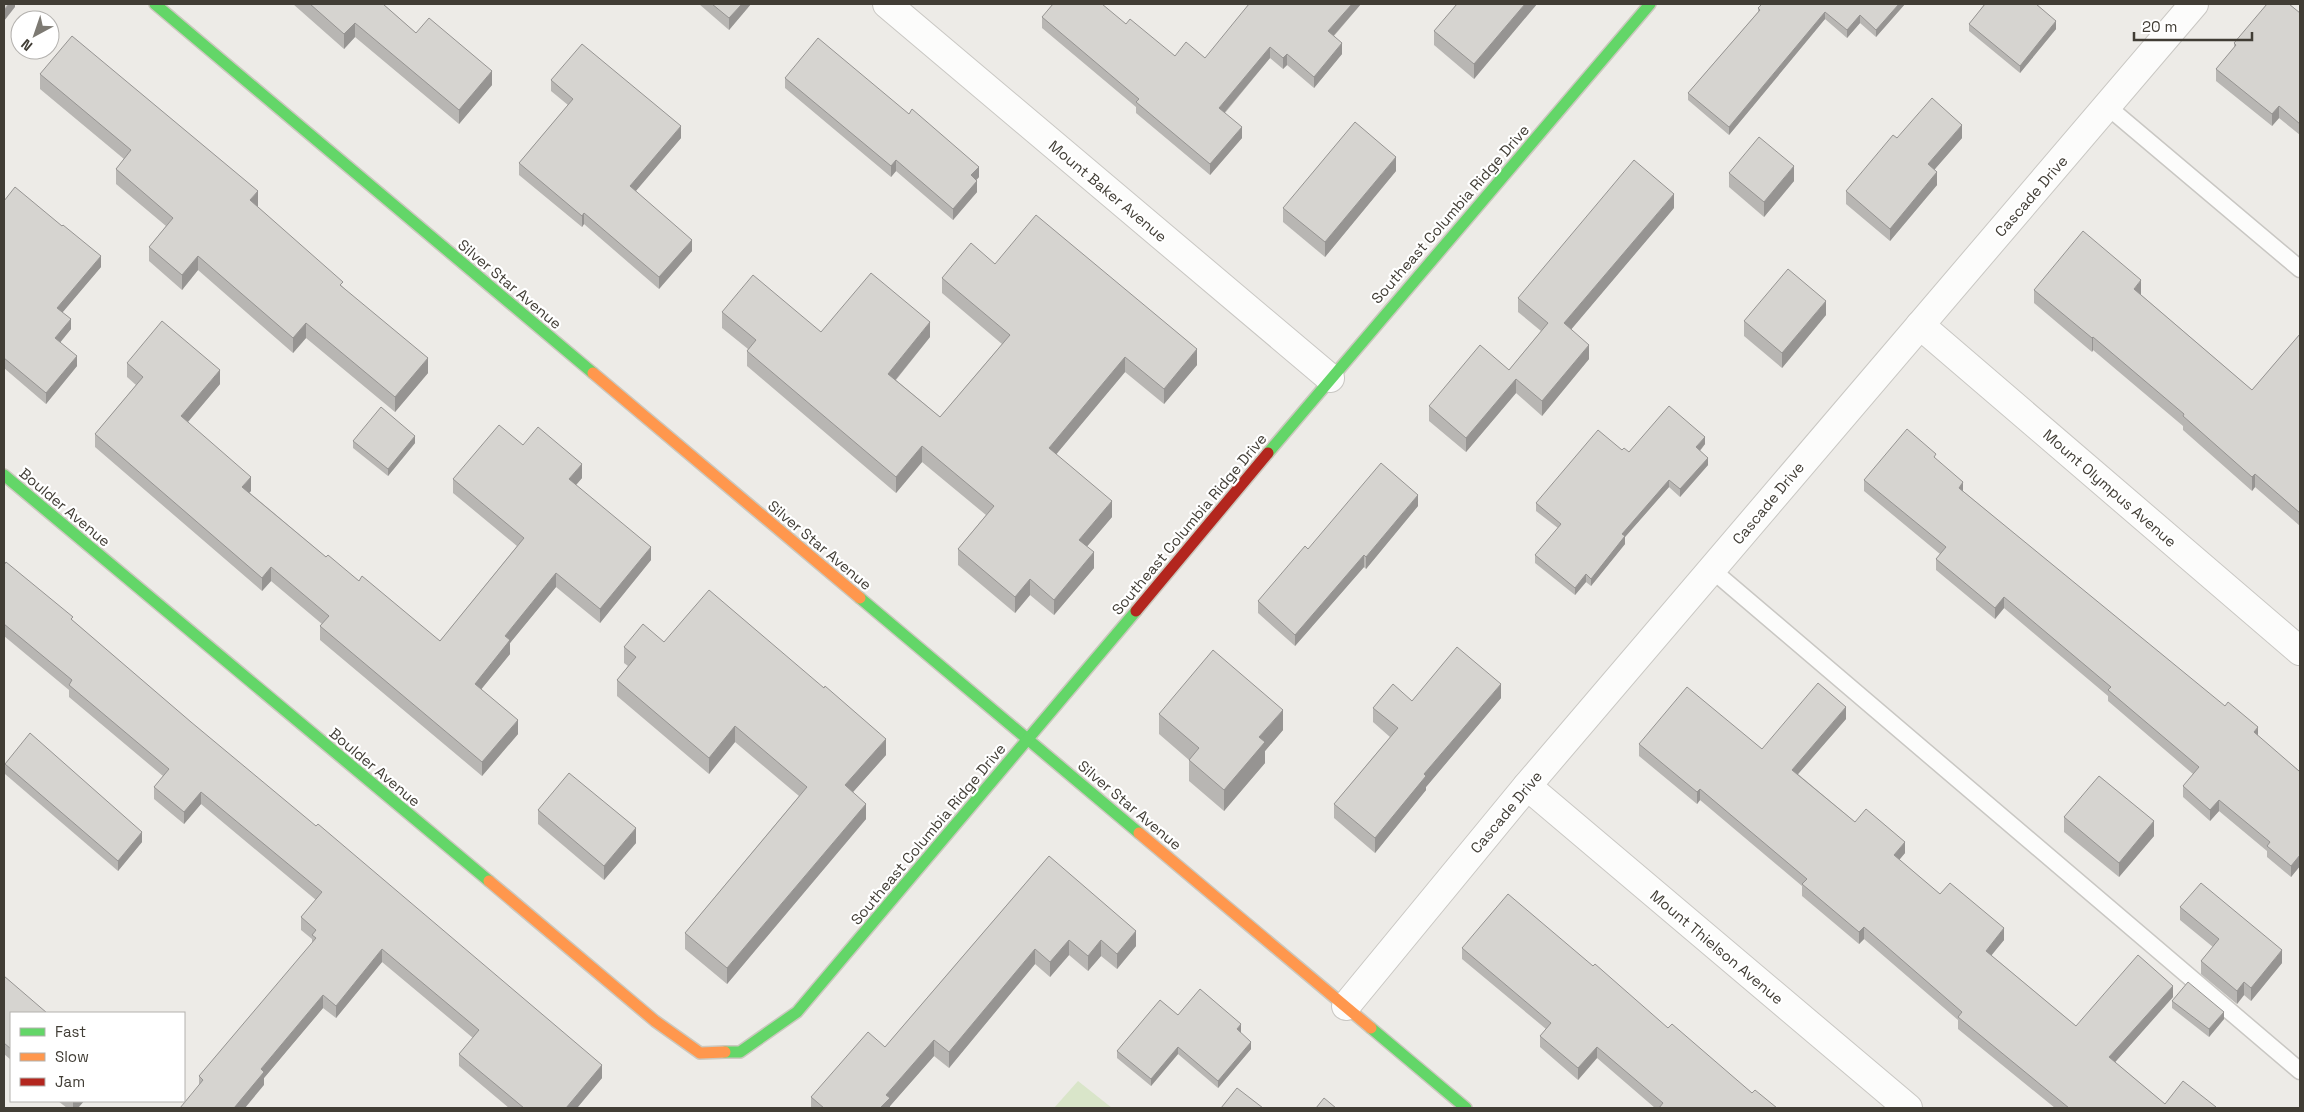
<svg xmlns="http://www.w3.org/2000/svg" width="2304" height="1112" viewBox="0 0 2304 1112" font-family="'Space Grotesk',sans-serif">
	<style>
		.green { fill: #d9e5c9 }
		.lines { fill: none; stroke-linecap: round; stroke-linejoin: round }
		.lane-casing { stroke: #c9c7c3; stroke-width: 19 }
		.street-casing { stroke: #c9c7c3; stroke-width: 30 }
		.fast-casing { stroke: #cbc8be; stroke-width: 14 }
		.slow-casing { stroke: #cbc8be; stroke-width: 14 }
		.jam-casing { stroke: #cbc8be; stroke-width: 14 }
		.lane { stroke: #fcfcfb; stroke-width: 16 }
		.street { stroke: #fcfcfb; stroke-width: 28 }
		.fast { stroke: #63d668; stroke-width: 11 }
		.slow { stroke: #ff974d; stroke-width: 11 }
		.jam { stroke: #b3261e; stroke-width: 11 }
		.wall { fill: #b8b6b3 }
		.shaded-wall { fill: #969492 }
		.building { fill: #d6d4d0; stroke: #969492 }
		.labels { text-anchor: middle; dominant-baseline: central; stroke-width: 4.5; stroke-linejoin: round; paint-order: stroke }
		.street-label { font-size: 15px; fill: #413d35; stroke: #fff }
	</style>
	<rect width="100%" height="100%" fill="#edebe7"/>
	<polygon class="green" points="1078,1081 1112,1108 1054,1108"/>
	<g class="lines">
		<g class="lane-casing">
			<g id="lane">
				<polyline points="2108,107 2300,269"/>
				<polyline points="1711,569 2300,1071"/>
			</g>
		</g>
		<g class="street-casing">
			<g id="street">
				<polyline points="887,4 1330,378"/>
				<polyline points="1920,325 2300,651"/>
				<polyline points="1527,786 1908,1108"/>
				<polyline points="1346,1006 1527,786 2194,4"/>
			</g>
		</g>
		<g class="fast-casing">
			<g id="fast">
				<polyline points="155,4 593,373"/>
				<polyline points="1268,453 1650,4"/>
				<polyline points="4,475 489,881"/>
				<polyline points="860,598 1139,833"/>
				<polyline points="1371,1028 1466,1108"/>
				<polyline points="725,1052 740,1052 797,1012 1136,611"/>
			</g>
		</g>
		<g class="slow-casing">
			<g id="slow">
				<polyline points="593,373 860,598"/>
				<polyline points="1139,833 1371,1028"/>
				<polyline points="489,881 655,1021 700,1053 725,1052"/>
			</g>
		</g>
		<g class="jam-casing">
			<polyline id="jam" points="1136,611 1268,453"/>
		</g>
		<use href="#lane" class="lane"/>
		<use href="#street" class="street"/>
		<use href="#fast" class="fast"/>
		<use href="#slow" class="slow"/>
		<use href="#jam" class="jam"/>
	</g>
	<g class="wall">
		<polygon points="293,4 383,4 416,33 492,85 459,124 355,37 344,49"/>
		<polygon points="699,4 751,4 729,30"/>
		<polygon points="1361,4 1334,36 1342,54 1314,88 1287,65 1283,69 1270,58 1225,113 1242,138 1210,175 1136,113 1136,107 1042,28 1042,17 1126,24 1175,56 1205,58"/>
		<polygon points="1537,4 1474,79 1434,45 1434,31"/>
		<polygon points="1905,4 1876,37 1860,23 1847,38 1825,19 1729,135 1688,100 1688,93 1758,12 1758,8"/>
		<polygon points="1985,4 2037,4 2056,29 2020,73 1969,31 1969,24"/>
		<polygon points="2300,13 2300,135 2279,118 2272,126 2216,81 2216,69 2234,48 2234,43"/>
		<polygon points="40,74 258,206 257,206 343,287 428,373 395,412 306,338 293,353 198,270 182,290 149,261 149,247 166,226 116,184 116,169 124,159 40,89"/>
		<polygon points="785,78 979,177 976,180 977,192 953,220 896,171 891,177 785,88"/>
		<polygon points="551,80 681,138 635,191 692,251 659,289 584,224 582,227 519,175 519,163 568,105 551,91"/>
		<polygon points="1897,138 1962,138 1934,170 1937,185 1890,241 1846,204 1846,191"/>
		<polygon points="1396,171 1325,257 1283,222 1283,208"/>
		<polygon points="1729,173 1794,181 1764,217 1729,187"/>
		<polygon points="4,201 101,267 62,312 71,329 60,342 77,366 46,404 4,368"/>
		<polygon points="1674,208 1571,329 1589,359 1542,416 1516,393 1466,452 1429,421 1429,406 1509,370 1541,331 1518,312 1518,298"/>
		<polygon points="995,264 1197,365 1164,404 1125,372 1056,454 1112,517 1087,546 1094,568 1054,615 1030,595 1015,613 958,565 958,549 986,515 922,462 896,493 747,366 747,351 748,349 722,328 722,312 821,332 930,337 896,380 940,417 1002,344 942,293 942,278"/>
		<polygon points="2034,290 2141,294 2140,294 2252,390 2300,334 2300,526 2255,487 2252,491 2183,430 2183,426 2093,350 2092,352 2034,303"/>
		<polygon points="1826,315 1782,368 1744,336 1744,321"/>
		<polygon points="127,363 220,384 188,422 251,491 249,492 326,557 440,641 517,546 453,493 453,479 523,445 582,478 576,485 651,560 600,623 556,587 510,643 510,654 481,689 518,734 482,776 320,640 320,626 322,624 271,581 262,591 95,447 95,434 136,385 127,377"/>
		<polygon points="353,441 415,443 388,476 353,448"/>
		<polygon points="1705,444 1700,451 1708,465 1680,497 1669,487 1625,537 1625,544 1591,586 1586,582 1575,595 1535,563 1535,555 1558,528 1536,511 1536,503 1622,450 1629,452"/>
		<polygon points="1936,459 1963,491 2299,771 2300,769 2300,866 2291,877 2267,857 2267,851 2219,811 2210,821 2183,797 2183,786 2193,774 2108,701 2108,696 2004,608 1995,619 1936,570 1936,559 1940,554 1864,491 1864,480"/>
		<polygon points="1418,506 1366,569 1364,567 1295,646 1258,613 1258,601 1308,549"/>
		<polygon points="4,565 73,621 602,1078 577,1108 509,1108 459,1066 459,1054 473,1038 382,962 336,1018 323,1008 264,1078 264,1085 199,1085 199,1076 312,944 312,939 301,930 301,917 316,900 201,804 184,824 154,799 154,787 163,776 69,697 69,690 4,636"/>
		<polygon points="664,642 886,755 853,792 866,819 727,984 685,949 685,933 799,796 735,742 709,774 617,696 617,680 628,666 624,663 624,647"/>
		<polygon points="1501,698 1426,787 1426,790 1375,853 1334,818 1334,804 1390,737 1373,722 1373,708 1412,701"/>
		<polygon points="1159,714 1283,730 1265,751 1265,763 1224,811 1189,781 1189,760 1159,734"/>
		<polygon points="1846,719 1798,774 1855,822 1905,853 1899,860 1940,894 2004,940 1991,955 2076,1026 2173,997 2115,1062 2165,1104 2216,1108 2055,1108 1958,1029 1958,1020 1864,939 1859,944 1802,896 1802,886 1700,800 1697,804 1639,756 1639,744 1762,749"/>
		<polygon points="5,764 142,842 118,871 5,774"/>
		<polygon points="538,810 636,843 604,880 538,824"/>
		<polygon points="2064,817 2154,836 2119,877 2064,832"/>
		<polygon points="1049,856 1136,946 1117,969 1101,956 1088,971 1069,955 1050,977 1035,964 949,1068 934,1056 890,1106 890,1108 811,1108 811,1097 885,1047"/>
		<polygon points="2180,907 2282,963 2251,1001 2244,995 2237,1004 2201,974 2201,961 2213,947 2180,920"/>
		<polygon points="1462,948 1668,1028 1752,1093 1777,1108 1655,1108 1597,1058 1578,1080 1540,1047 1540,1036 1546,1029 1462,959"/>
		<polygon points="4,976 11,1013 11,1060 4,1054"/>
		<polygon points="2172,1001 2224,1019 2209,1037 2172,1008"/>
		<polygon points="1178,1015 1241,1032 1241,1033 1251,1049 1218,1088 1178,1054 1151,1086 1117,1058 1117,1051"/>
		<polygon points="58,1101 84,1101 78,1108 67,1108"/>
	</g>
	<g class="shaded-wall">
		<polygon points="9,4 15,4 15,7 4,21 4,10"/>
		<polygon points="742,4 751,4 729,30 729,18"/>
		<polygon points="1352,4 1361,4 1328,42 1328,31"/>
		<polygon points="1525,4 1537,4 1474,79 1474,64"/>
		<polygon points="1899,4 1905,4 1876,37 1876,30"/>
		<polygon points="1825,12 1825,19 1729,135 1729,127"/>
		<polygon points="1860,15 1860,23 1847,38 1847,30"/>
		<polygon points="2056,21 2056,29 2020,73 2020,66"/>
		<polygon points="355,23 355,37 344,49 344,34"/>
		<polygon points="1342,43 1342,54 1314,88 1314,77"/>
		<polygon points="1270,47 1270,58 1219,119 1219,108"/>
		<polygon points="1287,54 1287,65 1283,69 1283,58"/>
		<polygon points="492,71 492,85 459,124 459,110"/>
		<polygon points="2279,106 2279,118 2272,126 2272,114"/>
		<polygon points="1962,125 1962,138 1928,177 1928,164"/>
		<polygon points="681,126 681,138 630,198 630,186"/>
		<polygon points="1242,127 1242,138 1210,175 1210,164"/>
		<polygon points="1396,157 1396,171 1325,257 1325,242"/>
		<polygon points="896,160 896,171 891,177 891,166"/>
		<polygon points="1794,166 1794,181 1764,217 1764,202"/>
		<polygon points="979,167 979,177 971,186 971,175"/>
		<polygon points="1937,172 1937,185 1890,241 1890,229"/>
		<polygon points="977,181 977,192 953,220 953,209"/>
		<polygon points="258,191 258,206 250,215 250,200"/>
		<polygon points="1674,194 1674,208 1564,338 1564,323"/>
		<polygon points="584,213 584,224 582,227 582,216"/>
		<polygon points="692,240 692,251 659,289 659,277"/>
		<polygon points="101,256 101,267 57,319 57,308"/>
		<polygon points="198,256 198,270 182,290 182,275"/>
		<polygon points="2141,280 2141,294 2134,302 2134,289"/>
		<polygon points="1826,301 1826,315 1782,368 1782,353"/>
		<polygon points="71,319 71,329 55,349 55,338"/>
		<polygon points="930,322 930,337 888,389 888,374"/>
		<polygon points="306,323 306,338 293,353 293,338"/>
		<polygon points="2093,337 2093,350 2092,352 2092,338"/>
		<polygon points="1589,345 1589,359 1542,416 1542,401"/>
		<polygon points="1197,349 1197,365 1164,404 1164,389"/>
		<polygon points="77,356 77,366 46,404 46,393"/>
		<polygon points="1125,357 1125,372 1049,463 1049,448"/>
		<polygon points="428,358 428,373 395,412 395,397"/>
		<polygon points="220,370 220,384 181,430 181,416"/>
		<polygon points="1516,379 1516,393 1466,452 1466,438"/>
		<polygon points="415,436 415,443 388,476 388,469"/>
		<polygon points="1705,437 1705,444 1696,455 1696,447"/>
		<polygon points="922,446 922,462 896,493 896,477"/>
		<polygon points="1708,458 1708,465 1680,497 1680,489"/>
		<polygon points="582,464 582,478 569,493 569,479"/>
		<polygon points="2255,474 2255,487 2252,491 2252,477"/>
		<polygon points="251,477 251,491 242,501 242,487"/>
		<polygon points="1669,480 1669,487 1625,537 1625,544 1591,586 1591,579 1622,534"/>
		<polygon points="1963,482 1963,493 1959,488"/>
		<polygon points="1418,495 1418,506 1366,569 1366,557"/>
		<polygon points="1112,501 1112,517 1079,556 1079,540"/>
		<polygon points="651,547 651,560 600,623 600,609"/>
		<polygon points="1094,552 1094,568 1054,615 1054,600"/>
		<polygon points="1364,555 1364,567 1295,646 1295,635"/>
		<polygon points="271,567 271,581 262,591 262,578"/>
		<polygon points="556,573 556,587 510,643 510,654 475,697 475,684 505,636"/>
		<polygon points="1586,574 1586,582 1575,595 1575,588"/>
		<polygon points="1030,579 1030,595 1015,613 1015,597"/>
		<polygon points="2004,597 2004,608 1995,619 1995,608"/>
		<polygon points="1501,684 1501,698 1426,787 1426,790 1375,853 1375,838 1424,774"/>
		<polygon points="1846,707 1846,719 1792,781 1792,770"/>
		<polygon points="1283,710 1283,730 1265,751 1265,763 1224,811 1224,790 1259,737"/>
		<polygon points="518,720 518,734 482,776 482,762"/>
		<polygon points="735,726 735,742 709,774 709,758"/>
		<polygon points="2258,727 2258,738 2254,732"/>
		<polygon points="886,739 886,755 845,801 845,785"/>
		<polygon points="1700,789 1700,800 1697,804 1697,792"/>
		<polygon points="201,792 201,804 184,824 184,812"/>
		<polygon points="2219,800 2219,811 2210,821 2210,810"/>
		<polygon points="866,804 866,819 727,984 727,968"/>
		<polygon points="2154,821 2154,836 2119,877 2119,863"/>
		<polygon points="636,828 636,843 604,880 604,866"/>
		<polygon points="142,832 142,842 118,871 118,861"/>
		<polygon points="1905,842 1905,853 1894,866 1894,855"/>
		<polygon points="2300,855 2300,866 2291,877 2291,866"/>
		<polygon points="1864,927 1864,939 1859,944 1859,932"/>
		<polygon points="2004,928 2004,940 1986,962 1986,951"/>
		<polygon points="1136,931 1136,946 1117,969 1117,954"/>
		<polygon points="1069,940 1069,955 1050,977 1050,962"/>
		<polygon points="1101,940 1101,956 1088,971 1088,956"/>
		<polygon points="382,949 382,962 336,1018 336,1006"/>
		<polygon points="1035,949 1035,964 949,1068 949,1052"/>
		<polygon points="2282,950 2282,963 2251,1001 2251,988"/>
		<polygon points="2244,982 2244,995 2237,1004 2237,991"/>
		<polygon points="2173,986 2173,997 2109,1069 2109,1057"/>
		<polygon points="323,995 323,1008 264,1078 264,1085 245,1108 234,1108 261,1069"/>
		<polygon points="2224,1012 2224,1019 2209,1037 2209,1029"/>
		<polygon points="1241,1024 1241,1032 1237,1037 1237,1029"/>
		<polygon points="934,1040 934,1056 890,1106 890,1108 880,1108 886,1095"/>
		<polygon points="1251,1042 1251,1049 1218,1088 1218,1081"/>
		<polygon points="1178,1047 1178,1054 1151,1086 1151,1079"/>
		<polygon points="1597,1047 1597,1058 1578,1080 1578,1068"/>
		<polygon points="602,1065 602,1078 577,1108 566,1108"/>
		<polygon points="75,1101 84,1101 78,1108 73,1108 73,1102"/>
	</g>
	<g class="building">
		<polygon points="4,4 9,4 4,10"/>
		<polygon points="310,4 383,4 416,33 429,18 492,71 459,110 355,23 344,34"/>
		<polygon points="712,4 742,4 729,18"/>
		<polygon points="1053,4 1102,4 1126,24 1130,19 1175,56 1186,42 1205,58 1249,4 1352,4 1328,31 1342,43 1314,77 1287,54 1283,58 1270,47 1219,108 1242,127 1210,164 1136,102 1139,99 1042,17"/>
		<polygon points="1457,4 1525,4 1474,64 1434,31"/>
		<polygon points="1762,4 1899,4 1876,30 1860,15 1847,30 1825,12 1729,127 1688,93 1760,10 1758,8"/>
		<polygon points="1985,4 2036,4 2056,21 2020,66 1969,24"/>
		<polygon points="2267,4 2289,4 2300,13 2300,124 2279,106 2272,114 2216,69 2236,45 2234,43"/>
		<polygon points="72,36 258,191 250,200 343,282 340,285 428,358 395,397 306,323 293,338 198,256 182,275 149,247 173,218 116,169 131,150 40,74"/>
		<polygon points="818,38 909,114 912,109 979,167 971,175 977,181 953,209 896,160 891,166 785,78"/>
		<polygon points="582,44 681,126 630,186 692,240 659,277 584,213 582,216 519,163 573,99 551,80"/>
		<polygon points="1932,98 1962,125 1928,164 1937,172 1890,229 1846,191 1893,135 1897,138"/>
		<polygon points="1355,122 1396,157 1325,242 1283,208"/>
		<polygon points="1759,137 1794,166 1764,202 1729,173"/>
		<polygon points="1634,160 1674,194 1564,323 1589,345 1542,401 1516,379 1466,438 1429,406 1480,345 1509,370 1548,323 1518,298"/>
		<polygon points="15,187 62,226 63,225 101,256 57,308 71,319 55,338 77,356 46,393 4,358 4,201"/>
		<polygon points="1036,215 1197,349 1164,389 1125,357 1049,448 1112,501 1079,540 1094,552 1054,600 1030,579 1015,597 958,549 994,506 922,446 896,477 747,351 756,340 722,312 753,275 821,332 871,273 930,322 888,374 940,417 1010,335 942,278 971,243 995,264"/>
		<polygon points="2083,231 2141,280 2134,289 2252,390 2300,334 2300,513 2255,474 2252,477 2183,416 2184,414 2093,337 2092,338 2034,290"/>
		<polygon points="1788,269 1826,301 1782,353 1744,321"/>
		<polygon points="162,321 220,370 181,416 251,477 242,487 326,557 328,555 359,581 362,576 440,641 524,538 453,479 499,425 523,445 538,427 582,464 569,479 651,547 600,609 556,573 505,636 510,640 475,684 518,720 482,762 320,626 329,616 271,567 262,578 95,434 143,377 127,363"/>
		<polygon points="1669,406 1705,437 1696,447 1708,458 1680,489 1669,480 1622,534 1625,536 1591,579 1586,574 1575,588 1535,555 1561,524 1536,503 1598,430 1622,450 1624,448 1629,452"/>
		<polygon points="381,407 415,436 388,469 353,441"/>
		<polygon points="1907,429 1936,454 1934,457 1963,482 1959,488 2225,706 2228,702 2258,727 2254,732 2299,771 2300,769 2300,855 2291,866 2267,846 2270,842 2219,800 2210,810 2183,786 2199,767 2108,690 2111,687 2004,597 1995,608 1936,559 1946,547 1864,480"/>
		<polygon points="1381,463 1418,495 1366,557 1364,555 1295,635 1258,601 1305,546 1308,549"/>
		<polygon points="6,562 73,617 71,619 191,722 316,826 318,824 602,1065 566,1108 524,1108 459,1054 479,1030 382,949 336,1006 323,995 261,1069 264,1072 234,1108 180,1108 203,1080 199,1076 316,938 312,935 316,930 301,917 322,892 201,792 184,812 154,787 169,769 69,685 72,680 4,624 4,565"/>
		<polygon points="709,590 824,688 825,686 886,739 845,785 866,804 727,968 685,933 807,787 735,726 709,758 617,680 636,657 624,647 643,624 664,642"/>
		<polygon points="1457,647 1501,684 1424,774 1426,776 1375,838 1334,804 1398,728 1373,708 1393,684 1412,701"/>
		<polygon points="1213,650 1283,710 1259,737 1265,742 1224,790 1189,760 1199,748 1159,714"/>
		<polygon points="1818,683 1846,707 1792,770 1855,822 1866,809 1905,842 1894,855 1940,894 1950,883 2004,928 1986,951 2076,1026 2138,955 2173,986 2109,1057 2165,1104 2183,1081 2216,1107 2214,1108 2069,1108 1958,1017 1962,1012 1864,927 1859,932 1802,884 1807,879 1700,789 1697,792 1639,744 1687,687 1762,749"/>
		<polygon points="30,733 142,832 118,861 5,764"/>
		<polygon points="569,773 636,828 604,866 538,810"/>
		<polygon points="2099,776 2154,821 2119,863 2064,817"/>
		<polygon points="1049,856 1136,931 1117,954 1101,940 1088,956 1069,940 1050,962 1035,949 949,1052 934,1040 886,1095 890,1098 880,1108 824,1108 811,1097 868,1032 885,1047"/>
		<polygon points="2201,883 2282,950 2251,988 2244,982 2237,991 2201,961 2219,939 2180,907"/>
		<polygon points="1508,894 1593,966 1595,964 1668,1028 1672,1024 1752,1093 1755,1090 1777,1108 1659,1108 1663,1103 1597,1047 1578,1068 1540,1036 1551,1023 1462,948"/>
		<polygon points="4,976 47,1013 11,1013 11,1049 4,1043"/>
		<polygon points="2188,982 2224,1012 2209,1029 2172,1001"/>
		<polygon points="1200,989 1241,1024 1237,1029 1251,1042 1218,1081 1178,1047 1151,1079 1117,1051 1160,1000 1178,1015"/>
		<polygon points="1237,1088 1263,1108 1221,1108"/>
		<polygon points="1324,1098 1336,1108 1316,1108"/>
	</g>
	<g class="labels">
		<g class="street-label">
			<text transform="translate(1108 191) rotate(40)">Mount Baker Avenue</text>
			<text transform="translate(2031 196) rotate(-49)">Cascade Drive</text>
			<text transform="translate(1450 214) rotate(-49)">Southeast Columbia Ridge Drive</text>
			<text transform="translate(510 284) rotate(40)">Silver Star Avenue</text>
			<text transform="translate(2110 488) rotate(41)">Mount Olympus Avenue</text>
			<text transform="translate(1768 503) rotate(-50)">Cascade Drive</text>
			<text transform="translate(65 507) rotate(40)">Boulder Avenue</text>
			<text transform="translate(1189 524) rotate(-50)">Southeast Columbia Ridge Drive</text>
			<text transform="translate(820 545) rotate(40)">Silver Star Avenue</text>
			<text transform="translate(375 767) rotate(40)">Boulder Avenue</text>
			<text transform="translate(1130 805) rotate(40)">Silver Star Avenue</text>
			<text transform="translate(1506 812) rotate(-50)">Cascade Drive</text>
			<text transform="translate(928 834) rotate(-50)">Southeast Columbia Ridge Drive</text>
			<text transform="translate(1717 947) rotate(40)">Mount Thielson Avenue</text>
		</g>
	</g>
	<rect width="2304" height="1112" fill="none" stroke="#413d35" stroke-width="10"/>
	<rect x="10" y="1012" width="175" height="90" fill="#ffffff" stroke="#b3b1ae"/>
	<rect x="20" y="1028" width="25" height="8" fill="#63d668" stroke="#b3b1ae"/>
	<text x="55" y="1037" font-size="15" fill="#413d35">Fast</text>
	<rect x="20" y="1053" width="25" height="8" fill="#ff974d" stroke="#b3b1ae"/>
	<text x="55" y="1062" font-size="15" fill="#413d35">Slow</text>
	<rect x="20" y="1078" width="25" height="8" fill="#b3261e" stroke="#b3b1ae"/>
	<text x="55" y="1087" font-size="15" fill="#413d35">Jam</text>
	<g transform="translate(35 35) rotate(220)"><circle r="24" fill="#ffffff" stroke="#b3b1ae"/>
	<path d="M0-4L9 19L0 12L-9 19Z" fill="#7d7a73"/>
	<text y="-8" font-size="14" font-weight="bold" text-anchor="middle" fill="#413d35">N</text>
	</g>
	<path d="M2134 32v8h118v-8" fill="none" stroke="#413d35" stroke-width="2.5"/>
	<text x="2142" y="32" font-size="15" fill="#413d35" stroke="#ffffff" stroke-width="4" paint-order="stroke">20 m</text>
</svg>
